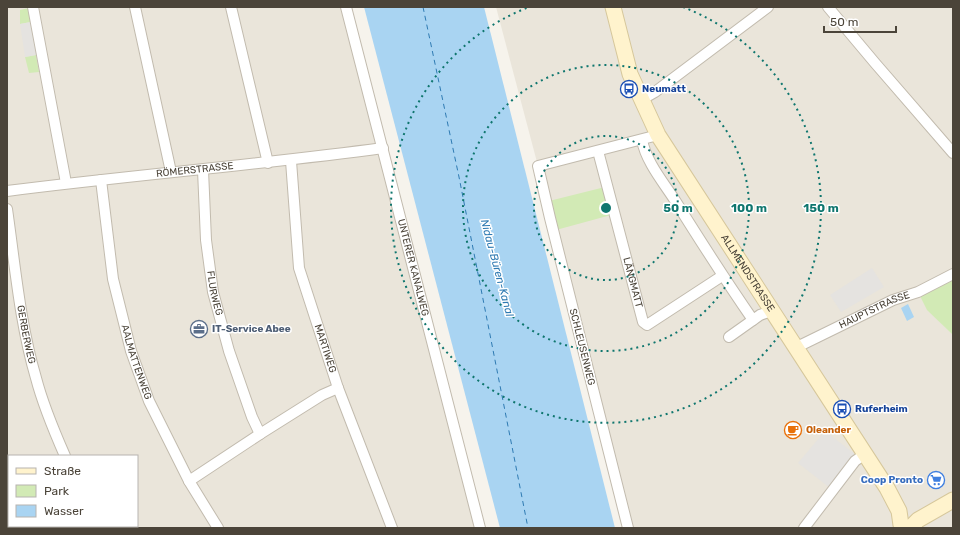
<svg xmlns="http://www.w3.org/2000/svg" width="960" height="535" viewBox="0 0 960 535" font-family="Rubik,sans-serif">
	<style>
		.residential { fill: #eae5da; fill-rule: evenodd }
		.green { fill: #d2eab5 }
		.parking { fill: #e5e3e0 }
		.water { fill: #a9d4f2 }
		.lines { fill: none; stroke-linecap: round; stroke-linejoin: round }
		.ferry { stroke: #2e7ab2; stroke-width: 1; stroke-dasharray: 5 4; stroke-linecap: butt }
		.street-casing { stroke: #c2bbae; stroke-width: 12 }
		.secondary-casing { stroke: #d6c79b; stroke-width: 17 }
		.street { stroke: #fff; stroke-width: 10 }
		.secondary { stroke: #fff3cd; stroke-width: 15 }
		.ring { fill: none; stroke: #0f766e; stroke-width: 2; stroke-dasharray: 2 4 }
		.labels { text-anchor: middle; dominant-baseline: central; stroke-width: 3; stroke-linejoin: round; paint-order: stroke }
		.transit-label { font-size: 10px; font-weight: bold; fill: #164399; stroke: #fff; text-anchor: start }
		.street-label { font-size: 10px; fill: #4b4439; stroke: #fff }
		.service-label { font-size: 10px; font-weight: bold; fill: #4e5e75; stroke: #fff; text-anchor: start }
		.food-label { font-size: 10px; font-weight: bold; fill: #c56008; stroke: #fff; text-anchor: start }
		.shop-label { font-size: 10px; font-weight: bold; fill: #366cbe; stroke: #fff; text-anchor: end }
		.water-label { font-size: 11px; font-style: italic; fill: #2e7ab2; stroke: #fff }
		.centre { fill: #0f766e; stroke: #fff; stroke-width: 2 }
		.ring-label { font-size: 12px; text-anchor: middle; font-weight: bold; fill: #0f766e; stroke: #fff; stroke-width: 3; stroke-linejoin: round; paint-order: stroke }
	</style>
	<rect width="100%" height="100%" fill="#f6f3ec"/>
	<g class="residential">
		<path d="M7,7H346L480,528H7ZM9,456H137V526H9Z"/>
		<polygon points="496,7 953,7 953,274 928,310 953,335 953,528 628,528 538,166"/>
	</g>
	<g class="green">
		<polygon points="29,8 31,22 20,24 20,10"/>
		<polygon points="36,55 39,72 29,73 25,57"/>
		<polygon points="605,187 611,215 556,230 549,201"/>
		<polygon points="953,274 953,335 927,310 918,292"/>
	</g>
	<g class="parking">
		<polygon points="31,22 36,55 25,57 20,24"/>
		<polygon points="872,268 884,287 841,312 830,295"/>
		<polygon points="825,431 856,455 830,488 798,463"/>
	</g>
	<g class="water">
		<polygon points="364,7 484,7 615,528 500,528"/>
		<polygon points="908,304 914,317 907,321 901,308"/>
	</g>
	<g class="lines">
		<polyline class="ferry" points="423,7 459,177 528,528"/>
		<g class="street-casing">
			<g id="street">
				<polyline points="33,7 66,183"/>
				<polyline points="135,7 171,172"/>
				<polyline points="231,7 268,163"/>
				<path id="s1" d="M346,7L480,528"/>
				<polyline points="828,7 875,63 953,153"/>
				<polyline points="641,100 655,92 768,7"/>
				<path d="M642,140C646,162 664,183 676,202C701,242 726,281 753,320"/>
				<path id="s2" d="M598,151L643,322L647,325L722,276"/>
				<path id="s3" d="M291,161L299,268L338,388L392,528"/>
				<path id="s4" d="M203,170L206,240L213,292L229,351L252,417L260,434"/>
				<path id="s5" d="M101,180L113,279L131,351L149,401L189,481L218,528"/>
				<path id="s6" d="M7,191C132,175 258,165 383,148"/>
				<path id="s7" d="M7,209C15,265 20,324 36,378C43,405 54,431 65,456"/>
				<polyline points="729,337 760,315 771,311"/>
				<path id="s8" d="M795,348L893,300L918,292L953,274"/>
				<polyline points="189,481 260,434 322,395 338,388"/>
				<polyline points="103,526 104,528"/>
				<polyline points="628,528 550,218 538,166 658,135"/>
				<polyline points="804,528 855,461 865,454"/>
			</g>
		</g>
		<g class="secondary-casing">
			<g id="secondary">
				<path id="s9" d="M613,7L630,74L658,135L887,488L899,511L901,525"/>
				<polyline points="912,526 918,520 953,500"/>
			</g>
		</g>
		<use href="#street" class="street"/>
		<use href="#secondary" class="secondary"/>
	</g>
	<g class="ring">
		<circle cx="606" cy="208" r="72"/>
		<circle cx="606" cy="208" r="143"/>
		<path d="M683 7A215 215 0 1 1 529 7"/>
	</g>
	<defs>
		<g id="bus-ring" transform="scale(0.9)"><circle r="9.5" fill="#fff" stroke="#1a4fb4" stroke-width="1.5"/><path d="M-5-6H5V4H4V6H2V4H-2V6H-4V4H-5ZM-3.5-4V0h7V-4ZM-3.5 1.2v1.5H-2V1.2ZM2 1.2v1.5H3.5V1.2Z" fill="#1a4fb4"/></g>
		<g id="office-ring" transform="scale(0.9)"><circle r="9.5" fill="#fff" stroke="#5c6f8a" stroke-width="1.5"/><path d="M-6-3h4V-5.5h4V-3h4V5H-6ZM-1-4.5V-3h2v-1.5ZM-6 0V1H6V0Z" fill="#5c6f8a"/></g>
		<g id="cafe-ring" transform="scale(0.9)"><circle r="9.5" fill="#fff" stroke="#e8710a" stroke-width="1.5"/><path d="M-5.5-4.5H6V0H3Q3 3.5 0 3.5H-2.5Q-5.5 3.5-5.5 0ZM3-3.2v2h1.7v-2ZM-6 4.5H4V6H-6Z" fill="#e8710a"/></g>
		<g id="supermarket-ring" transform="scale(0.9)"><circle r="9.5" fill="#fff" stroke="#3f7fe0" stroke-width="1.5"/><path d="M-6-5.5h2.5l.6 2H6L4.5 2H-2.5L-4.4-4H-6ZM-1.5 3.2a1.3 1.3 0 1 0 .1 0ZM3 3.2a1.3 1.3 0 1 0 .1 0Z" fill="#3f7fe0"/></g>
	</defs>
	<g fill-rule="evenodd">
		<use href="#bus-ring" x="629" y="89"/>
		<use href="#office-ring" x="199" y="329"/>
		<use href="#bus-ring" x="842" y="409"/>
		<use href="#cafe-ring" x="793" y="430"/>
		<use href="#supermarket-ring" x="936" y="480"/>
	</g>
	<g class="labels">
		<g class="transit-label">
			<text x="642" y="89">Neumatt</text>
			<text x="855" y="409">Ruferheim</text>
		</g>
		<g class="street-label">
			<text stroke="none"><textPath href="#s6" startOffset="189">RÖMERSTRASSE</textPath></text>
			<text stroke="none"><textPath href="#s1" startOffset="269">UNTERER KANALWEG</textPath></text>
			<text stroke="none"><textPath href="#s9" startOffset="301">ALLMENDSTRASSE</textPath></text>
			<text stroke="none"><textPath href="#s2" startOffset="136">LÄNGMATT</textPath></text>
			<text stroke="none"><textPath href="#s4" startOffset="124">FLURWEG</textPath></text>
			<text stroke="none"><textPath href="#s8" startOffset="88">HAUPTSTRASSE</textPath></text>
			<text stroke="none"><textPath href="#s7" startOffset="127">GERBERWEG</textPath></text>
			<text transform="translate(582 347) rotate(76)">SCHLEUSENWEG</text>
			<text stroke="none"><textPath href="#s3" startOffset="192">MARTIWEG</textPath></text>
			<text stroke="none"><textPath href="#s5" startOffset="186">AALMATTENWEG</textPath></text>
		</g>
		<g class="service-label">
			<text x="212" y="329">IT-Service Abee</text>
		</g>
		<g class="food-label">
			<text x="806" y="430">Oleander</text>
		</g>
		<g class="shop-label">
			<text x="923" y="480">Coop Pronto</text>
		</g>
		<g class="water-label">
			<text transform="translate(497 268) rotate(75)">Nidau-Büren-Kanal</text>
		</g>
	</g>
	<circle cx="606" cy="208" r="6" class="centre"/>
	<g class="ring-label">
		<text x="678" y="212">50 m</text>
		<text x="749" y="212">100 m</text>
		<text x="821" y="212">150 m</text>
	</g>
	<rect width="960" height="535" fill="none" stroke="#4b4439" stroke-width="16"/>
	<rect x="8" y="455" width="130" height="72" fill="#ffffff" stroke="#b7b4b0"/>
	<rect x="16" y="468" width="20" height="6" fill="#fff3cd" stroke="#b7b4b0"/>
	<text x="44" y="475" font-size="12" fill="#4b4439">Straße</text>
	<rect x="16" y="485" width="20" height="12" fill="#d2eab5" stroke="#b7b4b0"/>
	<text x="44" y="495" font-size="12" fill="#4b4439">Park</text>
	<rect x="16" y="505" width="20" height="12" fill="#a9d4f2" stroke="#b7b4b0"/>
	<text x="44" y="515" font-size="12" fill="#4b4439">Wasser</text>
	<path d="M824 26v6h72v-6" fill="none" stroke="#4b4439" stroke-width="2"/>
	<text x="830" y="26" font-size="12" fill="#4b4439" stroke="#ffffff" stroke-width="3" paint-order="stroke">50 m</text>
</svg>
